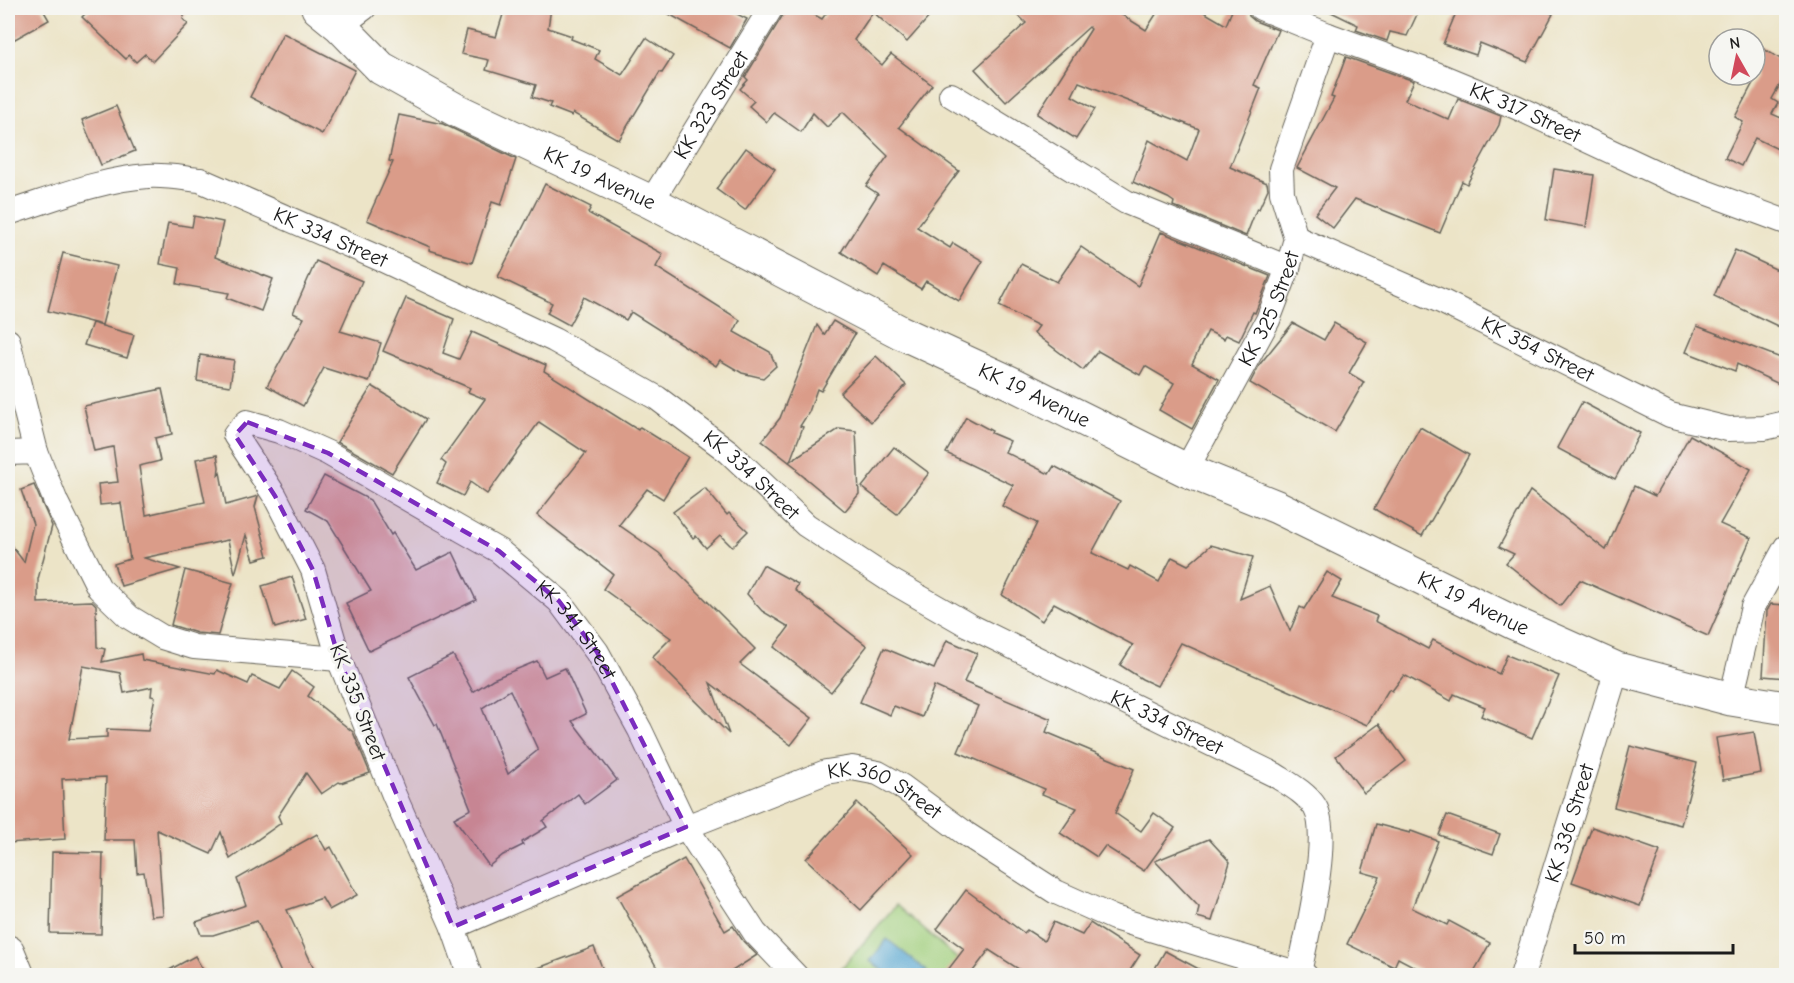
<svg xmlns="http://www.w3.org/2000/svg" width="1794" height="983" viewBox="0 0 1794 983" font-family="'Comic Neue',sans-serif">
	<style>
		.green { fill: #a1cf7d; stroke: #5e764c; stroke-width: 1.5 }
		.water { fill: #59a7d2; stroke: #3a6277; stroke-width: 1.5 }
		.building { fill: #da9c89; fill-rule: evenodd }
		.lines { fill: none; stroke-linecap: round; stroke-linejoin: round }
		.street-casing { stroke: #656258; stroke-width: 26 }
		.secondary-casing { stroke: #656258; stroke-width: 35 }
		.highway-casing { stroke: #656258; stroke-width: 35 }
		.street { stroke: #fff; stroke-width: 24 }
		.secondary { stroke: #fff; stroke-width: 33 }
		.highway { stroke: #fff; stroke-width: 33 }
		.marked { fill: #7b2cbf; fill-opacity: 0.2; stroke: #7b2cbf; stroke-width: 4.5; stroke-dasharray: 12 8; stroke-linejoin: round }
		.labels { text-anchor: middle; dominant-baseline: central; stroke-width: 6; stroke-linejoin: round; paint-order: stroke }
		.street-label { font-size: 21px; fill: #1c1c1c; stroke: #f6f6f2 }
	</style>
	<rect width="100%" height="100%" fill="#f6f6f2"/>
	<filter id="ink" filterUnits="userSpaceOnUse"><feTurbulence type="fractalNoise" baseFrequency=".0167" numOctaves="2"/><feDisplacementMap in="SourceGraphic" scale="12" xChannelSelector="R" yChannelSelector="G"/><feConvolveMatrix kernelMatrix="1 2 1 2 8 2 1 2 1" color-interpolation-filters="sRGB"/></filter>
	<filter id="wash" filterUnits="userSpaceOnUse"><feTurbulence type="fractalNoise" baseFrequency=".008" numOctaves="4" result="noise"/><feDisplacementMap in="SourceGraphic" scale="24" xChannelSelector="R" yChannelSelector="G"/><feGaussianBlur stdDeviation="1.35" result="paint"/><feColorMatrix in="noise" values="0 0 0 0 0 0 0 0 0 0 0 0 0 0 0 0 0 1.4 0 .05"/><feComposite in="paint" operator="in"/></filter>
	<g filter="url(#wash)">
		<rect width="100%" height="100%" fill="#ece4c7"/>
		<polygon class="green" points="896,905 976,975 847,976 840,970"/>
		<polygon class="water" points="887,939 927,971 923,975 889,975 870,961"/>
		<g id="blocks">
			<g class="building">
				<polygon points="8,8 42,8 49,20 8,43"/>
				<polygon points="91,8 187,8 183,19 188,24 153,61 145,54 136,62 129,55 126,59 82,17"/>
				<polygon points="505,8 551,8 548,28 572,36 571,39 599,50 595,59 622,75 646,38 673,56 662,73 660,72 619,140 573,113 572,116 549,107 551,103 532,97 536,85 486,70 489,60 461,54 467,30 496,37"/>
				<polygon points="658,8 725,8 747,19 730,48"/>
				<polygon points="785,8 802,8 822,19 830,8 937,8 907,42 873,12 854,40 882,65 891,54 932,85 899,127 959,171 917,227 950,248 953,243 983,261 959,301 926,281 921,289 884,266 878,276 841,252 878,194 866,186 888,156 843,112 827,127 813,113 801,132 774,113 767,122 749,106 754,101 740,89 748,80 745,77 783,15"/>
				<polygon points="1011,8 1111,8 1146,30 1160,8 1197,8 1226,25 1233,8 1244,8 1247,9 1249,16 1255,21 1278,30 1254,85 1261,88 1230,167 1267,183 1268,189 1259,209 1257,208 1246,236 1173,206 1174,202 1168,198 1133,182 1149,140 1187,161 1199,129 1079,82 1072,96 1095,109 1076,139 1037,114 1091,29 1089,27 1006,102 975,69 1026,23"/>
				<polygon points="1323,8 1420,8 1407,36 1390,32 1387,41 1356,30 1358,25"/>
				<polygon points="1458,8 1540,8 1553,14 1527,62 1480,43 1476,55 1443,44"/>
				<polygon points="283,33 355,70 322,134 250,97"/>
				<polygon points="1755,44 1786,62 1786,74 1772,99 1778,103 1772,114 1786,120 1786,153 1755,138 1741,166 1725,158 1743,122 1735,117 1755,79"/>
				<polygon points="1346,57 1414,81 1405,100 1449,120 1458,99 1501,116 1499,125 1467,184 1462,181 1440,233 1355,199 1333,228 1315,214 1335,188 1297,168 1334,98 1331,97"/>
				<polygon points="116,106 135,151 101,165 82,120"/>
				<polygon points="399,115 443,124 516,159 501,205 492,202 472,263 429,250 430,247 367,220 393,162 389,161"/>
				<polygon points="746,148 775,169 745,210 716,189"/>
				<polygon points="1554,169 1594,175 1586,227 1546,220"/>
				<polygon points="545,184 591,207 588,213 663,254 656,267 740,320 734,332 770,352 776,366 763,378 742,373 720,360 716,366 631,312 626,320 584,297 569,325 547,313 552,303 498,277"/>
				<polygon points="194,216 223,222 215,257 273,279 261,311 227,298 229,293 177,284 180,268 160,264 168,223 192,227"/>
				<polygon points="1161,232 1270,276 1255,313 1253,312 1239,341 1226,335 1224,339 1208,331 1192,364 1219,379 1192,429 1159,410 1174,383 1145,366 1140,375 1098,351 1083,370 1034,333 1039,326 999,306 1021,264 1057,282 1081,247 1138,286"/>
				<polygon points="1735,250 1786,274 1786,330 1714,296"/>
				<polygon points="63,253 117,266 102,325 48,311"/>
				<polygon points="316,261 362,281 340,331 381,343 369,382 324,368 303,406 267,386 304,318 293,313"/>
				<polygon points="406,298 454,319 443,353 459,359 472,332 546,365 544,371 638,430 640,427 688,457 663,499 647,489 619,525 659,553 755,649 740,664 812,718 791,745 710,683 729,734 652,657 671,638 603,589 613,574 537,515 586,453 539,422 487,494 470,482 463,496 437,483 446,464 441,460 485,399 468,392 470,388 383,351"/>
				<polygon points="833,321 855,334 821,391 817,389 809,412 800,426 803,427 790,461 839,429 856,431 859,494 845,511 797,471 798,469 762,441 780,418 817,325 824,335"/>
				<polygon points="92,323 134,335 127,358 84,345"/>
				<polygon points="1293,323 1324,340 1334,323 1367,342 1349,373 1364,382 1335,432 1250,383 1260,364"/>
				<polygon points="1697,326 1786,360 1786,374 1781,385 1737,364 1735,371 1686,352"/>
				<polygon points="200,355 234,360 230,386 197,381"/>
				<polygon points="876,356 906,385 871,422 840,393"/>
				<polygon points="372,386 426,419 392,473 337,442"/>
				<polygon points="162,389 172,434 155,438 160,461 139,466 146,515 205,502 196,459 217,455 219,467 218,476 220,472 226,505 258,496 255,507 268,556 254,560 246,535 235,574 228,540 144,558 180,569 121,586 114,564 130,559 121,503 100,505 98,484 118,482 113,447 94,451 84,406"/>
				<polygon points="1582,402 1640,433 1615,479 1557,448"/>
				<polygon points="966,417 992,431 991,433 1010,441 1005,452 1049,474 1054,466 1120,501 1092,553 1128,570 1130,566 1159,582 1172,557 1188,565 1211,545 1253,557 1240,599 1270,586 1290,631 1300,607 1304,609 1327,572 1342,581 1332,598 1377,616 1375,621 1428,649 1433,640 1499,674 1507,655 1559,676 1532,738 1481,716 1485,707 1454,694 1451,701 1404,675 1392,691 1389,689 1367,725 1181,643 1157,686 1142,679 1120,665 1133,645 1054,603 1042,621 1002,595 1037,523 1002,506 1013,485 946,453"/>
				<polygon points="1420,427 1469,455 1422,536 1374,509"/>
				<polygon points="1690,435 1751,469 1720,524 1751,538 1708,636 1580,580 1560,606 1506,563 1514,554 1499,547 1530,491 1606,550 1634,486 1655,496"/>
				<polygon points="894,447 929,473 897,514 862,487"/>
				<polygon points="324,476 370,500 391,535 393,533 416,570 453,552 476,600 369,651 346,603 371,591 328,521 306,509"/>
				<path d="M34,485L52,526L38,579V603L92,601L96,605L97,647L105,649L102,662L141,654L142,660L215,674L217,670L248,684L252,676L280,689L292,671L314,687L308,696L353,732L370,773L341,783L339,782L321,794L306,773L278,816L281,823L230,859L221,832L211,854L157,830L163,915L151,916L144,872L137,873L135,840H104L106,777L62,779L65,839L8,843V541L24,562L33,524L21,490ZM83,666L120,673L124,693L152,687L151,696L155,697L148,731L107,729V737L69,739Z"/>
				<polygon points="705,488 727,515 729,513 748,531 732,547 720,535 706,548 696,536 693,538 673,512"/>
				<polygon points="763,565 798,584 795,590 867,646 831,692 774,647 789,627 762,611 747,594"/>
				<polygon points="185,570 233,583 218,635 197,633 171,625"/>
				<polygon points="292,577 306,619 275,628 262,586"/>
				<polygon points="1771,604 1786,605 1786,678 1763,676 1767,611"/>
				<polygon points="947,640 977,653 964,682 1051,719 1046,732 1134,769 1115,813 1141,831 1154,813 1175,828 1144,871 1105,846 1097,857 1060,833 1077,808 1042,794 1045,789 958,752 978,706 934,686 922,717 894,706 890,715 860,702 884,648 934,669"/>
				<path d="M453,655L473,692L493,679L537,661L545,677L565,668L586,714L572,721L617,780L585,804L578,794L543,821L547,827L522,842L523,845L503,855L489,866L454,818L471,809L437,724L435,725L409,677ZM510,690L538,750L508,774L482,708Z"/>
				<polygon points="1379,724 1406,761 1364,793 1336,756"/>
				<polygon points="1754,732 1761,773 1723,780 1716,738"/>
				<polygon points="1630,746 1697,763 1681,825 1614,807"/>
				<polygon points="857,803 913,854 861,910 806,859"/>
				<polygon points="1447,815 1500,834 1493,854 1439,835"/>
				<polygon points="1376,824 1410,833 1411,831 1438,841 1412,908 1447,925 1449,921 1490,943 1472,975 1430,975 1398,958 1394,967 1347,944 1380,877 1362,872"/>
				<polygon points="1592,827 1660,851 1640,906 1572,882"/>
				<polygon points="317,834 326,850 331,847 357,895 329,910 322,898 287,910 317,975 282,975 257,921 213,935 201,935 196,922 246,905 237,879"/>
				<polygon points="1209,839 1230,862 1212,921 1197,917 1199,907 1155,861"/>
				<polygon points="52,852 103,853 101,934 50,933"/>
				<polygon points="684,859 725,931 733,926 743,941 757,955 726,975 661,975 617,896"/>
				<polygon points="966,890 1024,933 1027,930 1044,941 1053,922 1082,935 1090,923 1140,955 1127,975 1028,975 989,950 970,975 944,975 964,949 937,929"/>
				<polygon points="594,947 605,975 522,975 522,974"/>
				<polygon points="1165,951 1210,975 1164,975 1154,970"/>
				<polygon points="195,956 206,975 160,975"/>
			</g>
		</g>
	</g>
	<g filter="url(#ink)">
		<use href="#blocks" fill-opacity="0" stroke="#656258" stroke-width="1.5"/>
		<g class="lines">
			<g class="street-casing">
				<g id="street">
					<path id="s1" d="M1261,8L1328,35L1436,74L1516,107L1670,179L1786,222"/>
					<polyline points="340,26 364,8"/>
					<polyline points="951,95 1126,202 1288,268"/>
					<path id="s2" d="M651,202L771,8"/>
					<path id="s3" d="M8,213C53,199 101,179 148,176C166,175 182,178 200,180L383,260L554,340L657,398L729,452L806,525L888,579L968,625L1275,775C1289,784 1306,793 1315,807C1332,836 1306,938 1299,973"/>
					<path id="s4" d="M1296,238L1443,302L1670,415L1728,429L1764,428L1786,423"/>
					<polyline points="8,341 36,452"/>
					<polyline points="8,453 36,452 56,502 99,588 129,617 162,637 194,647 339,659"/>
					<path id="s5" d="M1186,470L1268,320L1288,268L1296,238L1282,193L1281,169L1328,35"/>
					<polyline points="1731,699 1753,607 1786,547"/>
					<path id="s6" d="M453,927L686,827L826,772L852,768L878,773L901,786L966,834L1056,892L1114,918L1306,976"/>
					<path id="s7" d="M470,976L453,927L394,795L339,659L313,570L275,496L235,435L247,422L279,431L328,453L462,530L499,551L559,601L597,652L640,730L686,827L755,933L796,976"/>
					<path id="s8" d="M1522,976L1617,669"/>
				</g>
			</g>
			<g class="secondary-casing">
				<g id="secondary">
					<path id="s9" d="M318,8L340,26L381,68L456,110L651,202L900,332L1011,383L1186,470L1277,507L1514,623L1617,669L1731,699L1786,708"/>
				</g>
			</g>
			<g class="highway-casing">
				<polyline id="highway" points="8,952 18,976"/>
			</g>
			<use href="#street" class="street"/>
			<use href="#secondary" class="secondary"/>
			<use href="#highway" class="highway"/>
		</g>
	</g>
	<path class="marked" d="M247,422L328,453L462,530L499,551L559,601L597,652L686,827L453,927L339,659L313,570L275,496L235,435Z"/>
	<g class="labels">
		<g class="street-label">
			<text stroke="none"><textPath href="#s2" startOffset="114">KK 323 Street</textPath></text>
			<text stroke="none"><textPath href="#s1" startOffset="284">KK 317 Street</textPath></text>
			<text stroke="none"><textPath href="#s9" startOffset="332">KK 19 Avenue</textPath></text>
			<text stroke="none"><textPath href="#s3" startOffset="340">KK 334 Street</textPath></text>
			<text stroke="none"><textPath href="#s5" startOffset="182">KK 325 Street</textPath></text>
			<text stroke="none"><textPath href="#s4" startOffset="266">KK 354 Street</textPath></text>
			<text stroke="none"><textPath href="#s9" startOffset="818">KK 19 Avenue</textPath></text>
			<text stroke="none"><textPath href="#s3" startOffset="826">KK 334 Street</textPath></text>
			<text stroke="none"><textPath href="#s9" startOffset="1304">KK 19 Avenue</textPath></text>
			<text stroke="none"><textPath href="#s7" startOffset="1005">KK 341 Street</textPath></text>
			<text transform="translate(358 702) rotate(69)">KK 335 Street</text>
			<text stroke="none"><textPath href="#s3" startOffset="1312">KK 334 Street</textPath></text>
			<text stroke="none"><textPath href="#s6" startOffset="468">KK 360 Street</textPath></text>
			<text stroke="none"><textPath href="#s8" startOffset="160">KK 336 Street</textPath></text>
		</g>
	</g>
	<rect width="1794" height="983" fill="none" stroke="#f6f6f2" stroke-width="30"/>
	<g transform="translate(1737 57) rotate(351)"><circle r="28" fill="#f6f6f2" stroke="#9f9f9c" stroke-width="1.5"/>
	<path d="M0-4.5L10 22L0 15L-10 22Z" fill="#d1495b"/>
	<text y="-9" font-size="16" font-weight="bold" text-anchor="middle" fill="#1c1c1c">N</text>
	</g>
	<path d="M1575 944v9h158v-9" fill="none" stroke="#1c1c1c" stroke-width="3"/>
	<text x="1584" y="944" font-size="18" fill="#1c1c1c" stroke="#f6f6f2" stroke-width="4.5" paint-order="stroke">50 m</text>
</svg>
